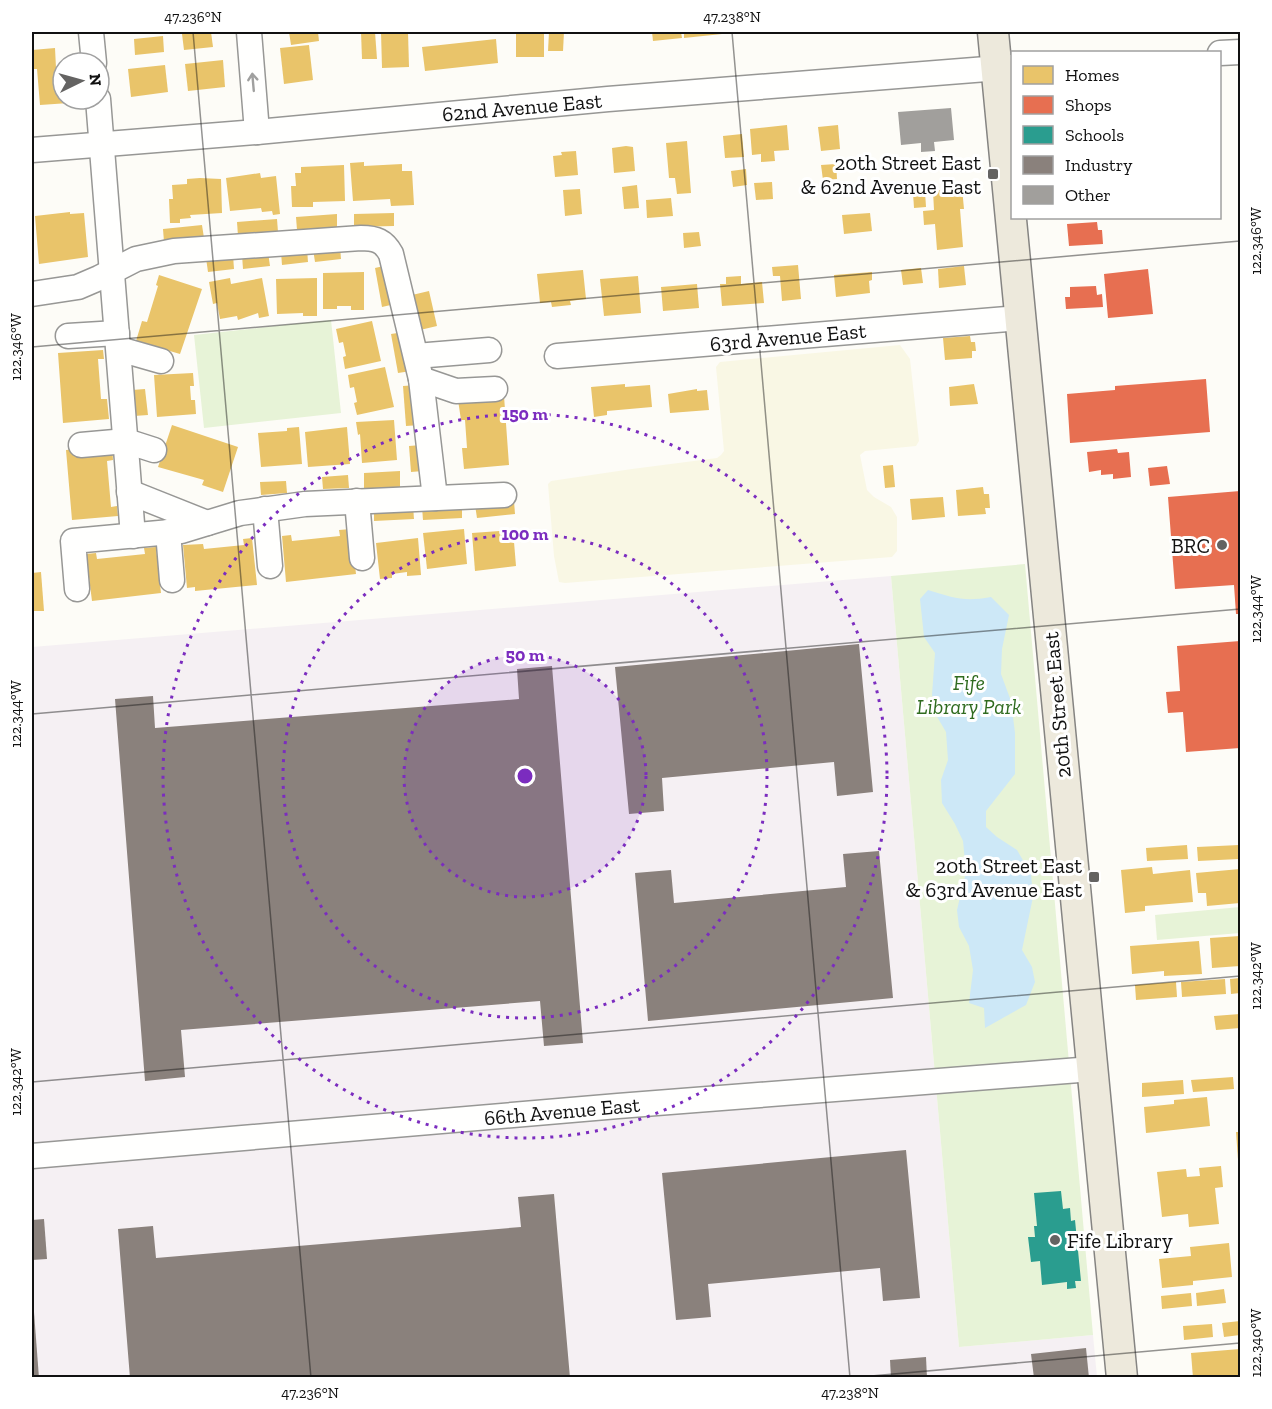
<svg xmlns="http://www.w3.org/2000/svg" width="1272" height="1409" viewBox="0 0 1272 1409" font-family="'Zilla Slab',serif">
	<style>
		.industrial { fill: #f5f0f3 }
		.farmland { fill: #f9f7e4 }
		.green { fill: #e7f3d7 }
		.water { fill: #cde8f7 }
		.homes { fill: #e9c46a }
		.shops { fill: #e76f51 }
		.schools { fill: #2a9d8f }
		.industry { fill: #8a817c }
		.building { fill: #a19f9c }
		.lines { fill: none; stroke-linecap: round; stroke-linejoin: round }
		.minor-casing { stroke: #979795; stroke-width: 27 }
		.major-casing { stroke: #858482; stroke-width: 33 }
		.minor { stroke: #fffffe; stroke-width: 24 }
		.major { stroke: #ede9dc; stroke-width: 30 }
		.oneway { stroke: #a0a09f }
		.ticks { fill: none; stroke: #111; stroke-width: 1.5; stroke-opacity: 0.45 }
		.ring { fill: none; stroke: #7b2cbf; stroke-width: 3; stroke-dasharray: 3 6 }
		.poi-dot { fill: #646362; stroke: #fff; stroke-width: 2 }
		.labels { text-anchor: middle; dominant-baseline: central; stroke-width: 6; stroke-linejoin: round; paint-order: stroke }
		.street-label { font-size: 21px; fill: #111; stroke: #fff }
		.poi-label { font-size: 21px; fill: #111; stroke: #fff; text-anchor: end }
		.park-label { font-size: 21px; font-style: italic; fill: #2f6b1f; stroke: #fff }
		.centre { fill: #7b2cbf; stroke: #fff; stroke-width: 3 }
		.ring-label { font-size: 18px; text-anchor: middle; font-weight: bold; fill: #7b2cbf; stroke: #fff; stroke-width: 6; stroke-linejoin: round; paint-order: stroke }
		.neatline { fill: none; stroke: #111; stroke-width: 2 }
		.ticks-label { font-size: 15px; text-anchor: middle; fill: #111 }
	</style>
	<rect width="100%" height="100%" fill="#fdfcf7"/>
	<polygon class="industrial" points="891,576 959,1347 1093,1335 1097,1377 32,1378 32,647"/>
	<polygon class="farmland" points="900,345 910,359 919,441 916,446 865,451 860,455 867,490 874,497 891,507 897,517 897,551 892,557 565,583 559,582 554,556 548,484 551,481 632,469 717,458 721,455 724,451 716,367 720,362"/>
	<g class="green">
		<polygon points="331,320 341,413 204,428 194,335"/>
		<polygon points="1025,564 1093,1335 959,1347 891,576"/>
		<polygon points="1240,907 1240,933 1157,940 1155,915"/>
	</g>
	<path class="water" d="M928,590C954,598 964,602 991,597L1009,615L1002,649L1001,674L1011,701L1015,733V774L986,811V827L997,837L1017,850L1031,874L1033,897L1022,950L1032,967L1035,982L1026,1005L985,1028L984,1008L969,1003L973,970L969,946L959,927L957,910L966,872L963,841L955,824L942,803L941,780L948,760L946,732L936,715L932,695L935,653L924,637L920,599Z"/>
	<g class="homes">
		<polygon points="211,32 213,47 184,50 182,34"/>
		<polygon points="289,32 318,32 319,41 291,45"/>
		<polygon points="361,32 375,32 377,59 362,59"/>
		<polygon points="381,32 408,32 409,67 382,68"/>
		<rect x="516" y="32" width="28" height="25"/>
		<polygon points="549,32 564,32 563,51 548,51"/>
		<polygon points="652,32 681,32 682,38 653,41"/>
		<polygon points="684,32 722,32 722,34 684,38"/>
		<polygon points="163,36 164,52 135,55 134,39"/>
		<polygon points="496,39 498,63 425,71 422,47"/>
		<polygon points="309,45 313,80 284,84 280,48"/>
		<polygon points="55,48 56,68 63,67 63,99 69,99 69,103 40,105 37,69 32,69 32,50"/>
		<polygon points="223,60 225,87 188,91 185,64"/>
		<polygon points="165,65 168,92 131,97 128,69"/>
		<polygon points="787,125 789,150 774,151 775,161 761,162 761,154 752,155 750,129"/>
		<polygon points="838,125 840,149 821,151 818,127"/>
		<polygon points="742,134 744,157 725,158 723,136"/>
		<polygon points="687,141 691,193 677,194 675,178 669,178 666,143"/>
		<polygon points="626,146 633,147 635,171 614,173 612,148"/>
		<polygon points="576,151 578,175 555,177 553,156 562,155 561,152"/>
		<polygon points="364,162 364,166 402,164 402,171 412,171 414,205 391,206 390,199 353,201 350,163"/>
		<polygon points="836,164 837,179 823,180 821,165"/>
		<polygon points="344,165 345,201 313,202 313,207 292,207 291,186 296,186 295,173 301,173 301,167"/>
		<polygon points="746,169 747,185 733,187 731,171"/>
		<polygon points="260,173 261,178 276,176 280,214 273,215 272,211 262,212 261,208 230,211 226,178"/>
		<polygon points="200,178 221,179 222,213 190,215 191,218 180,219 180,223 170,223 169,199 173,199 172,185 187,184 187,179"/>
		<polygon points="772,182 773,199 756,200 754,183"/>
		<polygon points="637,185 639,208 624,209 622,187"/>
		<polygon points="962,188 964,209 960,209 963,247 937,250 935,224 924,225 923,211 934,210 933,191"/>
		<polygon points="580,189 582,214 565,216 563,190"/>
		<polygon points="925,192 926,207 914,208 913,193"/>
		<polygon points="671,198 673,216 647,218 646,200"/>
		<polygon points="70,212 70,214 84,213 88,257 39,264 35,216"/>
		<polygon points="394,213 394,226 354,227 354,214"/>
		<polygon points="870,213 872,231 844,234 842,215"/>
		<polygon points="337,214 337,227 297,230 296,217"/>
		<polygon points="277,219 278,232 238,236 237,222"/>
		<polygon points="202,225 204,238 164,242 163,229"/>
		<polygon points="699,232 701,246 684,248 683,233"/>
		<polygon points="340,246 341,259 315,262 313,249"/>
		<polygon points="307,249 308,262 282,265 281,252"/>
		<polygon points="268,252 270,266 243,269 242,255"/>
		<polygon points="233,255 234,269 208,272 206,258"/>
		<polygon points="388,265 395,304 382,307 375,268"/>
		<polygon points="798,265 801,299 782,301 780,276 773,276 772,267"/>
		<polygon points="964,266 966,285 939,288 938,269"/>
		<polygon points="921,268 923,283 903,285 901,270"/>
		<polygon points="583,270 586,299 570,301 571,305 552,307 551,302 540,303 537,274"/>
		<polygon points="364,272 364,310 351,310 351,306 337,306 337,309 323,309 323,273"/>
		<polygon points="872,272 872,280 869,281 870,293 836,297 834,275"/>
		<polygon points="159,275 202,289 180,354 136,341 142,321 147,322 158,286 156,285"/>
		<polygon points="638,276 641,313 604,316 600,279"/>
		<polygon points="741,276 741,284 762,282 764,303 722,306 720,284 726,284 726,277"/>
		<polygon points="230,278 231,284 262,278 269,316 259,318 258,313 238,320 237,316 220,319 217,303 213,304 209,282"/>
		<polygon points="317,278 317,316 303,316 303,313 277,314 276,279"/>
		<polygon points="697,284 699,308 663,311 661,287"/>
		<polygon points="429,291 437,326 420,330 412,295"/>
		<polygon points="372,321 381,361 345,369 343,357 346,356 343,342 339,343 336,329"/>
		<polygon points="404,332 411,371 398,373 391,334"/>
		<polygon points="970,336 971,342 975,342 976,351 972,351 972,358 945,360 943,338"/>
		<polygon points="103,350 104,359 98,359 101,399 107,399 109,419 63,423 58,353"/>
		<polygon points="385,367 394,407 357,415 354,403 357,402 354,387 350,388 348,375"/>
		<polygon points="193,373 194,386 190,386 191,400 195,400 196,414 157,417 154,375"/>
		<polygon points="625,384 625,387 650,385 652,407 607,411 607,415 594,417 591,387"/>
		<polygon points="974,384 978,404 950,406 949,387"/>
		<polygon points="417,385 420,425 406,426 403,386"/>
		<polygon points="145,389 148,415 134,416 132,390"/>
		<polygon points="697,389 697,391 707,390 709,410 670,413 668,394"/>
		<polygon points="504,396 509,465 464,469 462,448 467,448 465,420 461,420 458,400"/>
		<polygon points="394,420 397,460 362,463 360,434 358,435 356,422"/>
		<polygon points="172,425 238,447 223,492 202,485 204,480 158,467"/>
		<polygon points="299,427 302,464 261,467 258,433 287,431 287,428"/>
		<polygon points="347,427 350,464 308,467 305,432"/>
		<polygon points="421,445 423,471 411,472 409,446"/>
		<polygon points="112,446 113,460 107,461 111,507 117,506 118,516 72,520 66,450"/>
		<polygon points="893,465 895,487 885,488 883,466"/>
		<polygon points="400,471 400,488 364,490 364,473"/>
		<polygon points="348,475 349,488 323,489 322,477"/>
		<polygon points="286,481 287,493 261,495 260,482"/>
		<polygon points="983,487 984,494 989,494 990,508 985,508 986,514 958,516 956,490"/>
		<polygon points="943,497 945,517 912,520 910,499"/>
		<polygon points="514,501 515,514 477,518 475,505"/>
		<polygon points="462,505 462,518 423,520 422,507"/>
		<polygon points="413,506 414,519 374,521 374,508"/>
		<polygon points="351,529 356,574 286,582 282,536 291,535 292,541 340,536 339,530"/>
		<polygon points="464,529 467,564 427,569 423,533"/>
		<polygon points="513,530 516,566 475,571 472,533"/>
		<polygon points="252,538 257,585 195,591 195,587 187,588 183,545 203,544 204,549 244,545 243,539"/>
		<polygon points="418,538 421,575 407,576 407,572 392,574 392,578 380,579 376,543"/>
		<polygon points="156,547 161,593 92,601 86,554 96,553 97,559 145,554 144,548"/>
		<polygon points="41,572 44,611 32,611 32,573"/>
		<polygon points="1187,845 1188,859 1147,861 1146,848"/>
		<polygon points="1239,845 1239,859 1198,861 1197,847"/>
		<polygon points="1152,867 1153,874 1190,870 1193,902 1145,906 1145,911 1125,913 1121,870"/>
		<polygon points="1240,869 1240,903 1207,906 1206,893 1198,893 1196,873"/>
		<polygon points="1240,936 1240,966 1212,968 1210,938"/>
		<polygon points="1199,941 1202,974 1164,976 1164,971 1132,974 1130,946"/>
		<polygon points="1240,978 1240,993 1231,994 1230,979"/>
		<polygon points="1225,979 1226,994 1182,997 1181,982"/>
		<polygon points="1176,982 1177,997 1136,1000 1135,985"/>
		<polygon points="1240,1014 1240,1028 1216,1030 1214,1016"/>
		<polygon points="1233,1077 1234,1089 1193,1092 1191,1080"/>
		<polygon points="1183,1080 1184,1094 1142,1097 1142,1083"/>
		<polygon points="1207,1097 1210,1126 1146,1133 1144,1107 1174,1104 1174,1100"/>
		<polygon points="1236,1132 1240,1132 1240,1173 1239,1173"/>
		<polygon points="1221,1166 1223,1187 1215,1188 1219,1224 1189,1227 1188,1214 1162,1217 1157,1172 1186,1169 1187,1177 1200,1176 1199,1168"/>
		<polygon points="1229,1243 1232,1277 1193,1281 1193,1285 1162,1288 1159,1259 1191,1256 1190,1247"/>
		<polygon points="1224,1289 1226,1303 1197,1306 1196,1293"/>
		<polygon points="1191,1293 1192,1306 1162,1309 1161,1296"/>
		<polygon points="1240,1321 1240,1335 1224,1337 1222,1323"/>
		<polygon points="1212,1324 1213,1337 1184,1340 1183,1326"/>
		<polygon points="1240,1349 1240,1378 1193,1378 1191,1353"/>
	</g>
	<g class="shops">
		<polygon points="1097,222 1098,230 1102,230 1103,244 1069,246 1067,224"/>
		<polygon points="1148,269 1153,314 1108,318 1104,274"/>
		<polygon points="1096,286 1097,295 1102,294 1103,307 1066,309 1065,297 1070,297 1070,287"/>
		<polygon points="1206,379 1210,432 1070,443 1067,394 1115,390 1115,386"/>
		<polygon points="1117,449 1118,453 1129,452 1131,477 1113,479 1113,474 1101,475 1101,470 1089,472 1087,452"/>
		<polygon points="1167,466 1170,484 1150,486 1148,468"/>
		<polygon points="1240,491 1240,614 1236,614 1234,585 1175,589 1168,497"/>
		<polygon points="1240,641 1240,748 1186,752 1183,712 1168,713 1166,692 1180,691 1177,646"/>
	</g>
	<polygon class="schools" points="1061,1191 1063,1209 1070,1208 1071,1221 1075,1220 1081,1281 1075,1281 1076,1288 1067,1289 1067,1282 1042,1285 1040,1261 1031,1262 1028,1237 1035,1237 1034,1226 1037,1226 1034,1193"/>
	<g class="industry">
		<polygon points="859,644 873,792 837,796 834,762 662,778 664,811 629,814 615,667"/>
		<polygon points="552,666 583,1043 544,1046 540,1001 181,1030 185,1077 145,1081 115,699 153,696 155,728 519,699 517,669"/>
		<polygon points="879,851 893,998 648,1021 635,873 671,870 674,903 846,887 843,854"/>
		<polygon points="906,1150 920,1298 883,1301 880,1268 708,1284 711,1317 676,1320 662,1173"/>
		<polygon points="554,1194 570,1378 130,1378 118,1229 153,1226 156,1258 521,1227 518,1197"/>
		<polygon points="44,1219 47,1259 32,1260 32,1220"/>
		<polygon points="32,1299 33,1299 39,1378 32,1378"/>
		<polygon points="1086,1348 1089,1378 1034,1378 1031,1354"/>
		<polygon points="926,1357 927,1378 891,1378 890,1360"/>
	</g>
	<polygon class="building" points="951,108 954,140 934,142 935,151 921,152 921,143 901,145 898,112"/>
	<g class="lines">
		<g class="minor-casing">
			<g id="minor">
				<polyline points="91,32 94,63"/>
				<polyline points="249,32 257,132"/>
				<polyline points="1220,53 1240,52"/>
				<polyline points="98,99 133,536"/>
				<polyline points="32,150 257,132 608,99 1012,67"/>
				<path d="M32,294L78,287L99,278L136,259L174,251L361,238C376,238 384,241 391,254L421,379L435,498"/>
				<polyline points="68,336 117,333"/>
				<polyline points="119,349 161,361"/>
				<polyline points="416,356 489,350"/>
				<polyline points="557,356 1020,318"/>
				<polyline points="421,379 456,391 495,389"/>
				<polyline points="81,445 126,441 154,450"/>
				<polyline points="129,492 207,523"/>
				<polyline points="357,501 362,558"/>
				<polyline points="265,509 270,566"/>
				<polyline points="168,532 172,580"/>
				<polyline points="77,589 73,541 181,531 240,513 305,504 504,495"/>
				<polyline points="32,1156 618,1106 1092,1069"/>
			</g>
		</g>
		<g class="major-casing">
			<polyline id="major" points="993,32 1122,1378"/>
		</g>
		<use href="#minor" class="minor"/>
		<use href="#major" class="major"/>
	</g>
	<defs><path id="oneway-shaft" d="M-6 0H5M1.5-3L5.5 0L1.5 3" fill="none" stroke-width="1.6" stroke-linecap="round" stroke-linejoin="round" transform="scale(1.5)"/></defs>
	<use class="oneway" href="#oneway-shaft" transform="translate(253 82) rotate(-95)"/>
	<path class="ticks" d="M193,32L311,1378M732,32L850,1378M32,347L1240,241M32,714L1240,609M32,1082L1240,976M849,1378L1240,1343"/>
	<circle cx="525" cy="776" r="121" fill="#7b2cbf" fill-opacity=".12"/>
	<g class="ring">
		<circle cx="525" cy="776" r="121"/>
		<circle cx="525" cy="776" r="242"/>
		<circle cx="525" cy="776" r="362"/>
	</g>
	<g class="poi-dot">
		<rect x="987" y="168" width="12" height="12" rx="3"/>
		<circle cx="1222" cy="545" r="6"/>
		<rect x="1088" y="871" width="12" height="12" rx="3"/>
		<circle cx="1055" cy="1240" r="6"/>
	</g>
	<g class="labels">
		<g class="street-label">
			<text transform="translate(522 107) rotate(-5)">62nd Avenue East</text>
			<text transform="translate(788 337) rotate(-5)">63rd Avenue East</text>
			<text transform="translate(1057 705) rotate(-95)">20th Street East</text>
			<text transform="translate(562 1111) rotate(-5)">66th Avenue East</text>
		</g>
		<g class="poi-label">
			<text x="981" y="162">20th Street East<tspan x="981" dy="24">&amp; 62nd Avenue East</tspan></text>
			<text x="1210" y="545">BRC</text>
			<text x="1082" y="865">20th Street East<tspan x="1082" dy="24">&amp; 63rd Avenue East</tspan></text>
			<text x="1067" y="1240" text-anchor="start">Fife Library</text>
		</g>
		<g class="park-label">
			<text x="969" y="682">Fife<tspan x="969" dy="24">Library Park</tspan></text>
		</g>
	</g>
	<circle cx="525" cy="776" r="9" class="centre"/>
	<g class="ring-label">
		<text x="525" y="420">150 m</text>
		<text x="525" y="540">100 m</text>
		<text x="525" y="661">50 m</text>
	</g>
	<rect width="1272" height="1409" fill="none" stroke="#ffffff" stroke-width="66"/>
	<rect x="1011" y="51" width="210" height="168" fill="#ffffff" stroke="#a0a0a0" stroke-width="1.5"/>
	<rect x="1023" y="66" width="30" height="18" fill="#e9c46a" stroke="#a0a0a0" stroke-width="1.5"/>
	<text x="1065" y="81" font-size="18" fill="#111111">Homes</text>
	<rect x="1023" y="96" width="30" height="18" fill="#e76f51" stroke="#a0a0a0" stroke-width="1.5"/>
	<text x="1065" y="111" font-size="18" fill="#111111">Shops</text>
	<rect x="1023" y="126" width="30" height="18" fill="#2a9d8f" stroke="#a0a0a0" stroke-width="1.5"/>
	<text x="1065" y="141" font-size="18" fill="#111111">Schools</text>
	<rect x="1023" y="156" width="30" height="18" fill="#8a817c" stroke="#a0a0a0" stroke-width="1.5"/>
	<text x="1065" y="171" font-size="18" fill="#111111">Industry</text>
	<rect x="1023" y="186" width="30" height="18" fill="#a19f9c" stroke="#a0a0a0" stroke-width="1.5"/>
	<text x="1065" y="201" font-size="18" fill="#111111">Other</text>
	<g transform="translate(81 81) rotate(85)"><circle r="28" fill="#ffffff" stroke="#a0a0a0" stroke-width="1.5"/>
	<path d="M0-4.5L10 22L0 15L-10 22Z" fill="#646362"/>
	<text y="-9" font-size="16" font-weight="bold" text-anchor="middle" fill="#111111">N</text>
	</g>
	<rect x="33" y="33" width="1206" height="1343" class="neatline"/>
	<g class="ticks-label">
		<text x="193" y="22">47.236°N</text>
		<text x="732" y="22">47.238°N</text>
		<text transform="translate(1256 241) rotate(-90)" y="5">122.346°W</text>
		<text transform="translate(16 347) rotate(-90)" y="5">122.346°W</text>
		<text transform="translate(1256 609) rotate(-90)" y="5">122.344°W</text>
		<text transform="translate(16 714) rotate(-90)" y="5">122.344°W</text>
		<text transform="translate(1256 976) rotate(-90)" y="5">122.342°W</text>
		<text transform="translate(16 1082) rotate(-90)" y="5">122.342°W</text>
		<text transform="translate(1256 1343) rotate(-90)" y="5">122.340°W</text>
		<text x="310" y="1398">47.236°N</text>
		<text x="850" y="1398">47.238°N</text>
	</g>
</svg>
